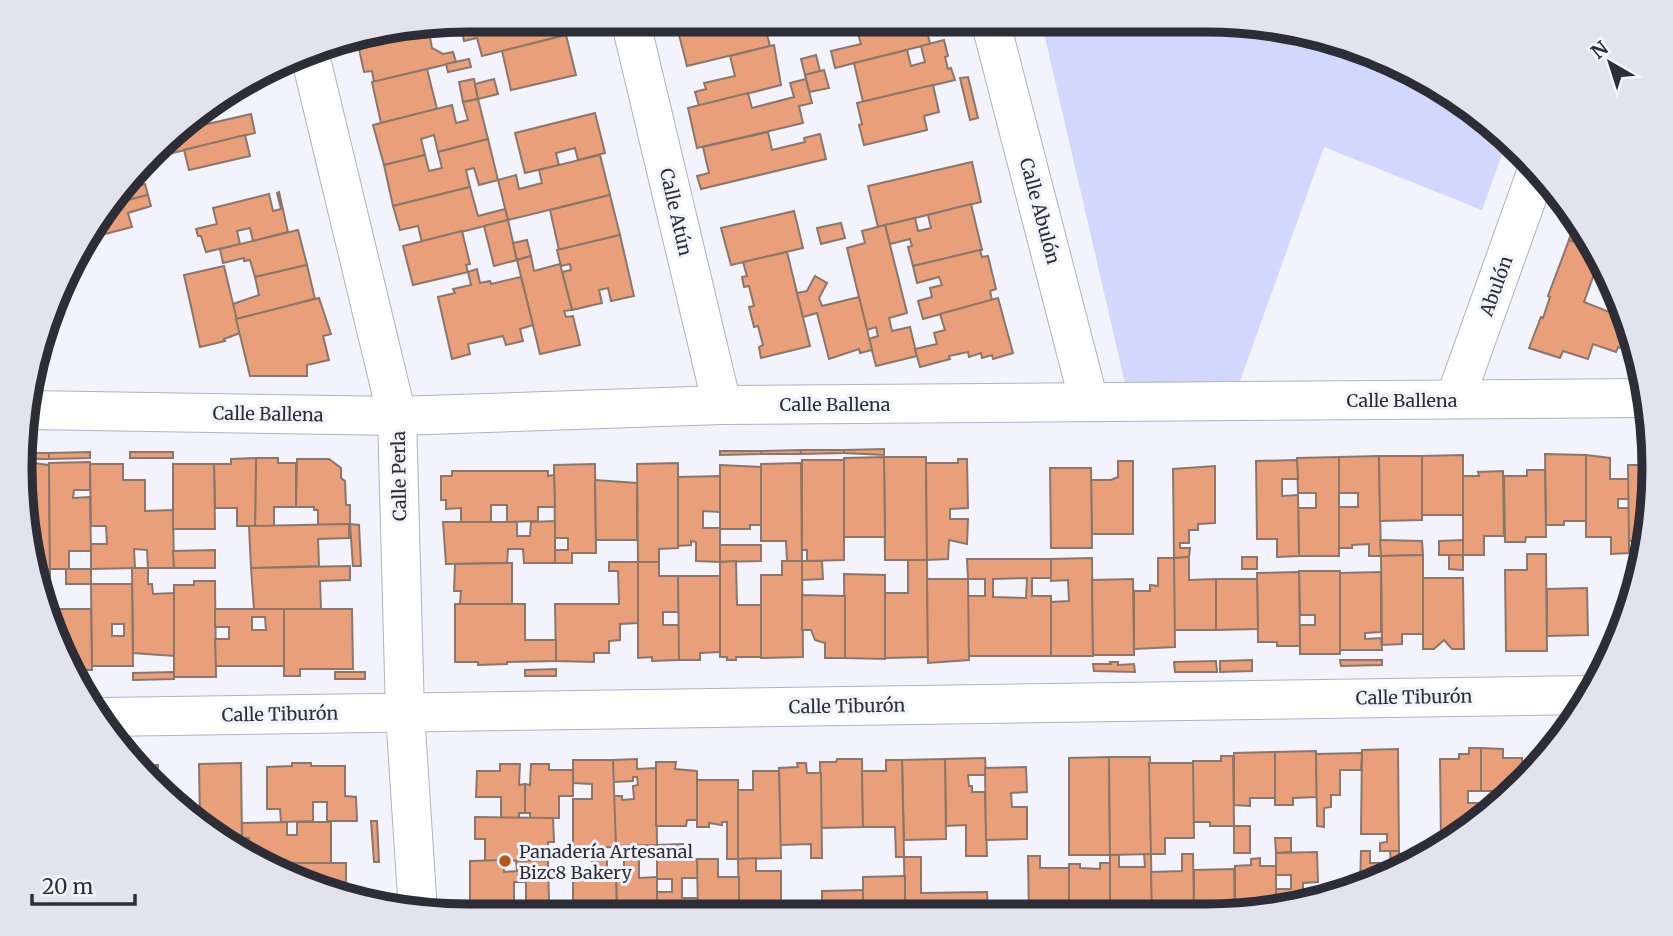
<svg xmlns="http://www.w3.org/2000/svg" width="1673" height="936" viewBox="0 0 1673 936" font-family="Merriweather,serif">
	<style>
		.green { fill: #d1d7fd }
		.building { fill: #e9a07a; stroke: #8b766a; stroke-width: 2; fill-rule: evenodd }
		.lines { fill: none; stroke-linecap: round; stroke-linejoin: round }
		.minor-casing { stroke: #aeb2c8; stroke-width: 40 }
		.minor { stroke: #fff; stroke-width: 38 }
		.poi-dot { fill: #b75614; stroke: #f2f3fd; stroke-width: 2.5 }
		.labels { text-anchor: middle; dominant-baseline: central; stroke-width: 6; stroke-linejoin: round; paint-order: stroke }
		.street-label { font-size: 18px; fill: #2c2d36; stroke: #f2f3fd }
		.poi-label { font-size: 18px; fill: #2c2d36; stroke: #f2f3fd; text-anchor: start }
		.rim { fill: none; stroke: #2c2d36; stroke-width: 9 }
	</style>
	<rect width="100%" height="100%" fill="#f2f3fd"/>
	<polygon class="green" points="1041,20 1234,20 1322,35 1430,80 1505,146 1482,210 1324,147 1240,381 1125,383"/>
	<g class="building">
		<polygon points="468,19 562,19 566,35 482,56 477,38 464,41 460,21"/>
		<polygon points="704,20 706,28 720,25 718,20 763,20 770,46 687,66 677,27"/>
		<polygon points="854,20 929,20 930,25 926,26 930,44 835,68 831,51 861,44"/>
		<polygon points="438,24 366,41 365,36"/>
		<polygon points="428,27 432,48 443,54 453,52 456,62 374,82 372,71 364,72 358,44"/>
		<polygon points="566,35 576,75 511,90 502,51"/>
		<polygon points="944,40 948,56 945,57 948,69 951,68 955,80 863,102 854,63 907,50 911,66 925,62 921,46"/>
		<polygon points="774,45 781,85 699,106 695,92 706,89 704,83 735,76 730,56"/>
		<polygon points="816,55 820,71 805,75 801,59"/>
		<polygon points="469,59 471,67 448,72 446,64"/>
		<polygon points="427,69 437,109 381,123 372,82"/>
		<polygon points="824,70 829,88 809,92 805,75"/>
		<polygon points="968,77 978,118 970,120 960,78"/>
		<polygon points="474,79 478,99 463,102 459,82"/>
		<polygon points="494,79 498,94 478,99 475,84"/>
		<polygon points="806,79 812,103 799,106 803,123 697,148 688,108 748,93 752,108 794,97 790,83"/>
		<polygon points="933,85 939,112 924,116 927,130 864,145 859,125 862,124 857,103"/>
		<polygon points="478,99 488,139 438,152 434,135 421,139 425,155 384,165 373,125 452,105 456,123 468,120 463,102"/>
		<polygon points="595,113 605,153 578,160 575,148 556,153 559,165 525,173 515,133"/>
		<polygon points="251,114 255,133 156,157 155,154 177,131"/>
		<polygon points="768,132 772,150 805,142 804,138 820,134 826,159 701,189 697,176 709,173 703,147"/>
		<polygon points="245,135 250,156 189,170 184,150"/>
		<polygon points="488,139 498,180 479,185 474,168 466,170 470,187 393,206 384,165 425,155 429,171 442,168 438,152"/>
		<polygon points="600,155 610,195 508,220 498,180 516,175 519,189 542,183 539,170"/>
		<polygon points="972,162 981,202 878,227 868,186"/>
		<polygon points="135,184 136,187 145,184 148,195 107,205 125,186"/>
		<polygon points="470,187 478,216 505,209 508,220 422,242 418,226 400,230 393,206"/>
		<polygon points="279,192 288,232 253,241 250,228 237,231 240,244 206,252 201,236 198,236 196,229 217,224 213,208 269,194 273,211 281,209 277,193"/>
		<polygon points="148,195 151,206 128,213 132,227 86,239 95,218 107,205"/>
		<polygon points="610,195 620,235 559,250 550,210"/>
		<polygon points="971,204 982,250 913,266 908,247 912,246 910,239 890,244 885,225 915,218 918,231 931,228 928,215"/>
		<polygon points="794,211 803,248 731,265 721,228"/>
		<polygon points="508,220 517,260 494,266 484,226"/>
		<polygon points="841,223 845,238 821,244 817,228"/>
		<polygon points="1575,223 1586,246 1569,240"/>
		<polygon points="885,225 907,313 889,318 892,331 910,327 917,356 876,366 869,339 878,336 876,327 867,330 847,248 865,243 862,231"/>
		<polygon points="298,230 307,265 255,277 250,260 244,261 244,258 223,263 220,249"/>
		<polygon points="462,231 470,264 466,265 468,272 413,285 403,246"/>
		<polygon points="620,235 634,296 611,301 608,288 599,290 602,303 572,310 562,272 571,270 570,264 561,266 557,250"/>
		<polygon points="527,240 531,256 517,260 513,243"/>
		<polygon points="1569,240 1586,246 1603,280 1593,277 1584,302 1609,312 1612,304 1616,306 1638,351 1637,354 1618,347 1616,352 1593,344 1588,359 1563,351 1560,358 1529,348 1541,317 1543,318 1550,297 1548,296"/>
		<polygon points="980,250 982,257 988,256 996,289 990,291 992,300 923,319 918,301 932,297 930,288 942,285 939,277 917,283 913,266"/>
		<polygon points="787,252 810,346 761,358 759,347 763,345 758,326 754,327 749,307 754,306 749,286 744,287 742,277 747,276 743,262"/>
		<polygon points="531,256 534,271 560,264 572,310 564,311 566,317 573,316 580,345 540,354 517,260"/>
		<polygon points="307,265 315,299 236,319 233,304 259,295 255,277"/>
		<polygon points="224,266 240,333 224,339 225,341 200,347 184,275"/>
		<polygon points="477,269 480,283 490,281 491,284 521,277 533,325 520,329 523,341 506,345 503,336 468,344 470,354 452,359 438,297 455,293 453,289 471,285 468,272"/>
		<polygon points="815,276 827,283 819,298 822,306 859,297 872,350 860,353 859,349 829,359 817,313 803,317 797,293 807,291"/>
		<polygon points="319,298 331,334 323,336 329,360 307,365 307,376 250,376 236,319"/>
		<polygon points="998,298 1013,353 993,359 992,355 982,358 981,353 969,357 968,352 949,356 950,359 920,367 915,349 937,344 934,333 945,330 940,314"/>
		<polygon points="884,449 884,455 844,453 844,450"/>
		<polygon points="801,450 801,454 761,454 761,451"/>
		<polygon points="801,450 844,450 844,453 801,454"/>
		<polygon points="720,451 761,451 761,454 720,455"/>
		<polygon points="90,452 90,458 49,459 49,453"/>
		<rect x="130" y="452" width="43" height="6"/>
		<polygon points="25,453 49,453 49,459 24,459"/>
		<polygon points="1545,454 1586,455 1586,521 1564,521 1564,525 1546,525"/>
		<polygon points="1463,455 1463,515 1422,515 1422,456"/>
		<polygon points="1586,455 1610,458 1610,479 1629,479 1629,499 1618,499 1618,508 1629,508 1629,553 1611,554 1611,537 1586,537"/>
		<polygon points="1379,456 1381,556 1369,556 1369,544 1352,545 1352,548 1339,548 1339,507 1358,507 1358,493 1339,493 1339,457"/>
		<polygon points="1379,456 1422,456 1422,520 1380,521"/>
		<polygon points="884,457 926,457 927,560 885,560"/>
		<polygon points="884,457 885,537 844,537 844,458"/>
		<polygon points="1339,457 1339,556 1299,556 1298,508 1316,508 1316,493 1298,493 1297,458"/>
		<polygon points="256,458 278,458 278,463 296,463 296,507 274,507 274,526 255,526"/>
		<polygon points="256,458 255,526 237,526 237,508 215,508 214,464 231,464 231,459"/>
		<polygon points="297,459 329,459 341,468 341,478 345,481 346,505 350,505 350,524 318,525 318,510 314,510 314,507 296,507"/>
		<polygon points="958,459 967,459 968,508 950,509 950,519 968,519 967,544 949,540 948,559 927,560 926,463 958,463"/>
		<polygon points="802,460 844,460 844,560 807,561 807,550 802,550"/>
		<polygon points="1297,460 1298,479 1282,479 1282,496 1298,495 1299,556 1277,557 1277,539 1257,539 1256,461"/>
		<polygon points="1118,461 1133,461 1133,534 1092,534 1091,480 1111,480 1118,477"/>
		<polygon points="24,462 49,465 50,569 37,569 20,497"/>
		<polygon points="90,462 90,490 74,490 73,498 90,497 91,551 69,551 69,569 50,569 49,463"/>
		<polygon points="678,463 678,548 659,549 659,562 638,562 637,464"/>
		<polygon points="801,463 802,561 787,561 786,541 761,541 761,464"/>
		<polygon points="90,464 123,464 123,480 145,480 145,511 173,510 174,568 148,568 147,550 134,549 135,568 91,569 91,544 107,544 106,526 91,526"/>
		<polygon points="173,464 214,464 215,529 173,529"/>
		<polygon points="595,464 596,553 572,553 572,563 555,563 555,550 568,550 568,538 555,538 554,465"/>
		<polygon points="720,465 761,467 761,525 750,525 750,529 720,529"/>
		<polygon points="1628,465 1646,465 1650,527 1645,541 1629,541"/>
		<polygon points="1215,466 1215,523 1198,524 1198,530 1189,530 1189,543 1180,543 1180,548 1190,548 1189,557 1174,558 1173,469"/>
		<polygon points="1050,468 1091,468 1092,548 1051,548"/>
		<polygon points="1527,470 1545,470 1546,537 1526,537 1525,542 1505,542 1504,476 1527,476"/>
		<polygon points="452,471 548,471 548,476 554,475 555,507 538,507 538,521 507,522 507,505 491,505 491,522 461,522 461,508 446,509 446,500 441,500 441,476 452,476"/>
		<polygon points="1503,471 1504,536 1484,536 1484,555 1463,555 1463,476 1479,476 1478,472"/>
		<polygon points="720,476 720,512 703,511 703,528 720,528 720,562 696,561 696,542 691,541 691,545 678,546 678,477"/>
		<polygon points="595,480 637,483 637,540 596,540"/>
		<polygon points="555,521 555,563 524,563 523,549 508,549 507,563 446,564 443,522 517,522 517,536 530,536 531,522"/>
		<polygon points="349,524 349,538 318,539 319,566 251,568 249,526"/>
		<polygon points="350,524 359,525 361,566 353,566"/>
		<polygon points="1380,540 1422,541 1423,555 1381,556"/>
		<polygon points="1463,540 1463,555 1439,555 1439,541"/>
		<polygon points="720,545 761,545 761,561 720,562"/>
		<polygon points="215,550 215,568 174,568 173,551"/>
		<polygon points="1527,554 1546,554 1547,651 1506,651 1505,570 1527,570"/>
		<polygon points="1423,555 1423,634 1402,634 1402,644 1382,645 1381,556"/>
		<polygon points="1449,555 1463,555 1463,570 1449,569"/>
		<polygon points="1189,557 1189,580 1216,579 1216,630 1174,630 1174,558"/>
		<rect x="1242" y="557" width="15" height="12"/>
		<polygon points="1092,558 1093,656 1051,656 1051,602 1069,601 1068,580 1051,581 1051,559"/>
		<polygon points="1158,558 1174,558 1175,647 1134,649 1134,591 1150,591 1150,585 1158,586"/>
		<path d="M967,559H1051V578H1032V596H1051V656H968V596H985V579H968ZM1027,578L1026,598L993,597V579Z"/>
		<polygon points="908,560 927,560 928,657 885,658 885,593 908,593"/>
		<polygon points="736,561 737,605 761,605 762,657 736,657 736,660 727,660 727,657 720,657 720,562"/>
		<polygon points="782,561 802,561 803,657 761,658 761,575 782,575"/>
		<polygon points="802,561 822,561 823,579 802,580"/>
		<polygon points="609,562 638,562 638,623 620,624 620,640 609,641 609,653 594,653 594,662 556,661 555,604 619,604 618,571 609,571"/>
		<polygon points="638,562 659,562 659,576 678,576 679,612 663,612 663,625 679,625 679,660 652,661 652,657 638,658"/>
		<polygon points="512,563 512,604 460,604 461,591 454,591 455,564"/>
		<polygon points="350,566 350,580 320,581 321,609 254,609 251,568"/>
		<polygon points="132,568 148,568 148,584 152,584 153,594 174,593 174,656 133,653"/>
		<polygon points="37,569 50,569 50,581 40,581"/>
		<rect x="66" y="569" width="25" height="15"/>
		<polygon points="1299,571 1340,571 1340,654 1300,654 1300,625 1315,625 1315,615 1300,615"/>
		<polygon points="1299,572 1300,646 1277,646 1277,642 1258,642 1257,573"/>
		<polygon points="1381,572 1381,632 1365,633 1365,639 1381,638 1382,650 1340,650 1340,573"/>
		<polygon points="844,574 885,575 885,659 845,658"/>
		<polygon points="678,576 720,576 720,652 700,653 700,660 679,660"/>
		<polygon points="1423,578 1463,578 1464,649 1452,649 1444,640 1434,649 1423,649"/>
		<polygon points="927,579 968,579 969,660 928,663"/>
		<polygon points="1133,579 1134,655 1093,655 1092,580"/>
		<polygon points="1216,579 1257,579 1258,629 1216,630"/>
		<polygon points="194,581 215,581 216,677 174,677 174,585 194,585"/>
		<path d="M91,584H132L133,666H92ZM112,624H124V636H112Z"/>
		<polygon points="1587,588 1588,635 1547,636 1547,589"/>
		<polygon points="802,595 845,596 845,658 825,658 825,643 815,640 811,630 802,630"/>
		<polygon points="455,604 525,604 525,640 556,640 556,661 507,662 507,664 478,665 478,662 455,662"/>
		<polygon points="50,609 91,609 92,670 72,670 53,639"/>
		<path d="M215,609H284V666H216L215,639H229V627H215ZM252,617H265L266,630H252Z"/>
		<polygon points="284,609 352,609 353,669 300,669 300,676 284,676"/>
		<polygon points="1252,660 1252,671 1220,672 1220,661"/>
		<polygon points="1340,660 1382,660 1382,665 1341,666"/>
		<polygon points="1216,661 1217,672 1175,672 1174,662"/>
		<polygon points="1110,662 1118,662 1118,665 1134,664 1135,672 1094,671 1093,664 1111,664"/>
		<polygon points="556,669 556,676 525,676 525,670"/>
		<polygon points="174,672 174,679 133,680 133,673"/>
		<rect x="335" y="672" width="30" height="7"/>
		<polygon points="1469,748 1481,748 1481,791 1468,791 1468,803 1481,803 1481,819 1458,838 1441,839 1440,759 1459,759 1459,754 1469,754"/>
		<polygon points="1481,748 1503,749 1503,758 1522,758 1523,785 1516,790 1510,790 1510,796 1481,819 1481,803 1495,803 1495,791 1481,791"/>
		<polygon points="1537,748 1551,748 1537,767"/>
		<polygon points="1398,749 1399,851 1380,851 1380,843 1387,842 1387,834 1361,834 1362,750"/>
		<polygon points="1316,751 1317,797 1293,798 1293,805 1275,805 1275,752"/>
		<polygon points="1275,752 1275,798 1250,798 1250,806 1234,805 1234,753"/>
		<polygon points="1362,753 1361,770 1340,770 1340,795 1331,795 1331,807 1324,808 1324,827 1317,826 1316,754"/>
		<polygon points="1221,756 1233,756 1234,826 1210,826 1210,822 1193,822 1193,761 1221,761"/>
		<polygon points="1109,757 1110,855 1069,855 1069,758"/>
		<polygon points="1109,757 1150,757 1151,854 1110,855"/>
		<polygon points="985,758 986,775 968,775 969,786 972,786 972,792 985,792 987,856 966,856 966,825 946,826 945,759"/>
		<polygon points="637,759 637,769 656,768 657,845 616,846 613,796 622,796 622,800 634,799 633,786 638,785 637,777 633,777 633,781 613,782 613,760"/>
		<polygon points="837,759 862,759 863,827 821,828 820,762 836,762"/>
		<polygon points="945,759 946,839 904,840 902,760"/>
		<polygon points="573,760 613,760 616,847 573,848 573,799 592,799 592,784 573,783"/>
		<polygon points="886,760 902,760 904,857 896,857 895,827 863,827 862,771 886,771"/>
		<polygon points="656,762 676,762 675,769 697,771 697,820 687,820 686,826 656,826"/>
		<polygon points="241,763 242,838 228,838 228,843 200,821 199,764"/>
		<polygon points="292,763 311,763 311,766 345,766 345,796 356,797 357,821 327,821 327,802 313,802 313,821 281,822 280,809 267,809 267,767 292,766"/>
		<polygon points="797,763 806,763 807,773 821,773 822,858 811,858 811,844 780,845 779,768 798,767"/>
		<polygon points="1149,763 1193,763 1194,838 1165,838 1165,854 1151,854"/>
		<polygon points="500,764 520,764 519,785 525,784 525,813 519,813 519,818 501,818 501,797 476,797 477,771 500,771"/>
		<polygon points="531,764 549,764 549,770 573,770 573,796 559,796 559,818 530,818 530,813 525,813 525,784 530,785"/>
		<polygon points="132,765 158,765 158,786"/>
		<polygon points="1026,767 1027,792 1011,793 1012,807 1027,807 1027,839 986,840 985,768"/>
		<polygon points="753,771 779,771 781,858 738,859 738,790 753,790"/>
		<polygon points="697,780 738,780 738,859 727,859 727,822 722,822 722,825 709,823 709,827 697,827"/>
		<polygon points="475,817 553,818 554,842 548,842 548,860 485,861 485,839 475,839"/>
		<polygon points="371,821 377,821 379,862 374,862"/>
		<polygon points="287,822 287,835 297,835 297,822 331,822 331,863 257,863 259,848 249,848 249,838 242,838 242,823"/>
		<rect x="1234" y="826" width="16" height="27"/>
		<polygon points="1275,838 1291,838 1291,852 1276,853"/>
		<polygon points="683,844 683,859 657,859 657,845"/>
		<polygon points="1361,851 1370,851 1370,863 1391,863 1390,851 1399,851 1399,868 1360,888"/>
		<polygon points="1317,852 1318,882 1303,883 1303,895 1318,895 1318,900 1276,910 1276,889 1291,889 1291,875 1276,875 1276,853"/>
		<polygon points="1144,854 1151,854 1152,905 1137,905 1137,911 1131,911 1132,913 1110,913 1110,855 1119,855 1119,867 1145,867"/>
		<polygon points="1182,854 1193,854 1194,913 1152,913 1151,872 1182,871"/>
		<polygon points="1028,856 1040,856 1040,868 1069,868 1069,914 1029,914"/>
		<polygon points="904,857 921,857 921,893 987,892 988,914 905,914"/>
		<polygon points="756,858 756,871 781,871 781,904 747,904 747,915 739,915 738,859"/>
		<polygon points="1260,858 1260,866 1276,866 1276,910 1263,913 1235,913 1235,866 1251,865 1251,859"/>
		<polygon points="639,859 639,878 657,877 657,915 617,915 616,877 624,877 624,860"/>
		<polygon points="657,859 697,859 698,878 682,878 682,898 698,898 698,915 657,915 657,892 672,892 672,879 657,879"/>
		<polygon points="697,859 718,859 718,877 739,877 739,915 698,915"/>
		<polygon points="504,860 504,872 517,871 516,861 548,860 549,901 526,901 526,882 514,882 514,901 470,901 470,861"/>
		<polygon points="592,860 607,860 607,877 616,877 617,915 573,915 573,877 592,877"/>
		<polygon points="268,863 346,863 346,897 324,893 259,864"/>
		<polygon points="1100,863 1110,863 1110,908 1103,908 1103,904 1095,904 1095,911 1090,914 1069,914 1069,864 1080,864 1080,868 1100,869"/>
		<polygon points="1234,869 1235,913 1211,913 1211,902 1194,902 1194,870"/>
		<polygon points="905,876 905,914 863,914 863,877"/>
		<polygon points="863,890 863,914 822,914 822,891"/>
		<polygon points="465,901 573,901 573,915 465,916"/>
	</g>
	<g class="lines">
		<g class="minor-casing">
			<g id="minor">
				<polyline points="630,19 722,405"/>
				<polyline points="990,20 1089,402"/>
				<polyline points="309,51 397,416 405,713 418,912"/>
				<polyline points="1455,399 1536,173"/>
				<polyline points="29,410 397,416 722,405 1642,398"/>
				<polyline points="102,717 1592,695"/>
			</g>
		</g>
		<use href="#minor" class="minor"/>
	</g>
	<circle class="poi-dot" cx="505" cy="861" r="7"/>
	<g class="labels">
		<g class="street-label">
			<text transform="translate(1040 211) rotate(75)">Calle Abulón</text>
			<text transform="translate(676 212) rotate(77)">Calle Atún</text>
			<text transform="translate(1496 286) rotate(-70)">Abulón</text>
			<text x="1402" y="400">Calle Ballena</text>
			<text x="835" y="404">Calle Ballena</text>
			<text transform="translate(268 414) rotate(1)">Calle Ballena</text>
			<text transform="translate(399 476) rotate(-91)">Calle Perla</text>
			<text transform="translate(1414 697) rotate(-1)">Calle Tiburón</text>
			<text transform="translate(847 706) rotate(-1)">Calle Tiburón</text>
			<text transform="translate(280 714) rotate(-1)">Calle Tiburón</text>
		</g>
		<g class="poi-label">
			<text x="519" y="851">Panadería Artesanal<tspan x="519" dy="21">Bizc8 Bakery</tspan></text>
		</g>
	</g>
	<path d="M0 0H1673V936H0ZM468 32H1206A436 436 0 0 1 1642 468V468A436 436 0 0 1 1206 904H468A436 436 0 0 1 32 468V468A436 436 0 0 1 468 32Z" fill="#e2e3ed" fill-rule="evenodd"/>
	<path class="rim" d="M468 32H1206A436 436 0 0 1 1642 468V468A436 436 0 0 1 1206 904H468A436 436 0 0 1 32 468V468A436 436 0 0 1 468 32Z"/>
	<g transform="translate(1610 63) rotate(321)" stroke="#f2f3fd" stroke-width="5" paint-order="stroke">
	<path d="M0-5L12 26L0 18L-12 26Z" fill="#2c2d36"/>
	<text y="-10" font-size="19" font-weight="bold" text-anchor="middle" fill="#2c2d36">N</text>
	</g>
	<path d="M32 894v10h103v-10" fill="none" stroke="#2c2d36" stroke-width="3.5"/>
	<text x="42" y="894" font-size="21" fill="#2c2d36" stroke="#f2f3fd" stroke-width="5" paint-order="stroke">20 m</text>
</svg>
